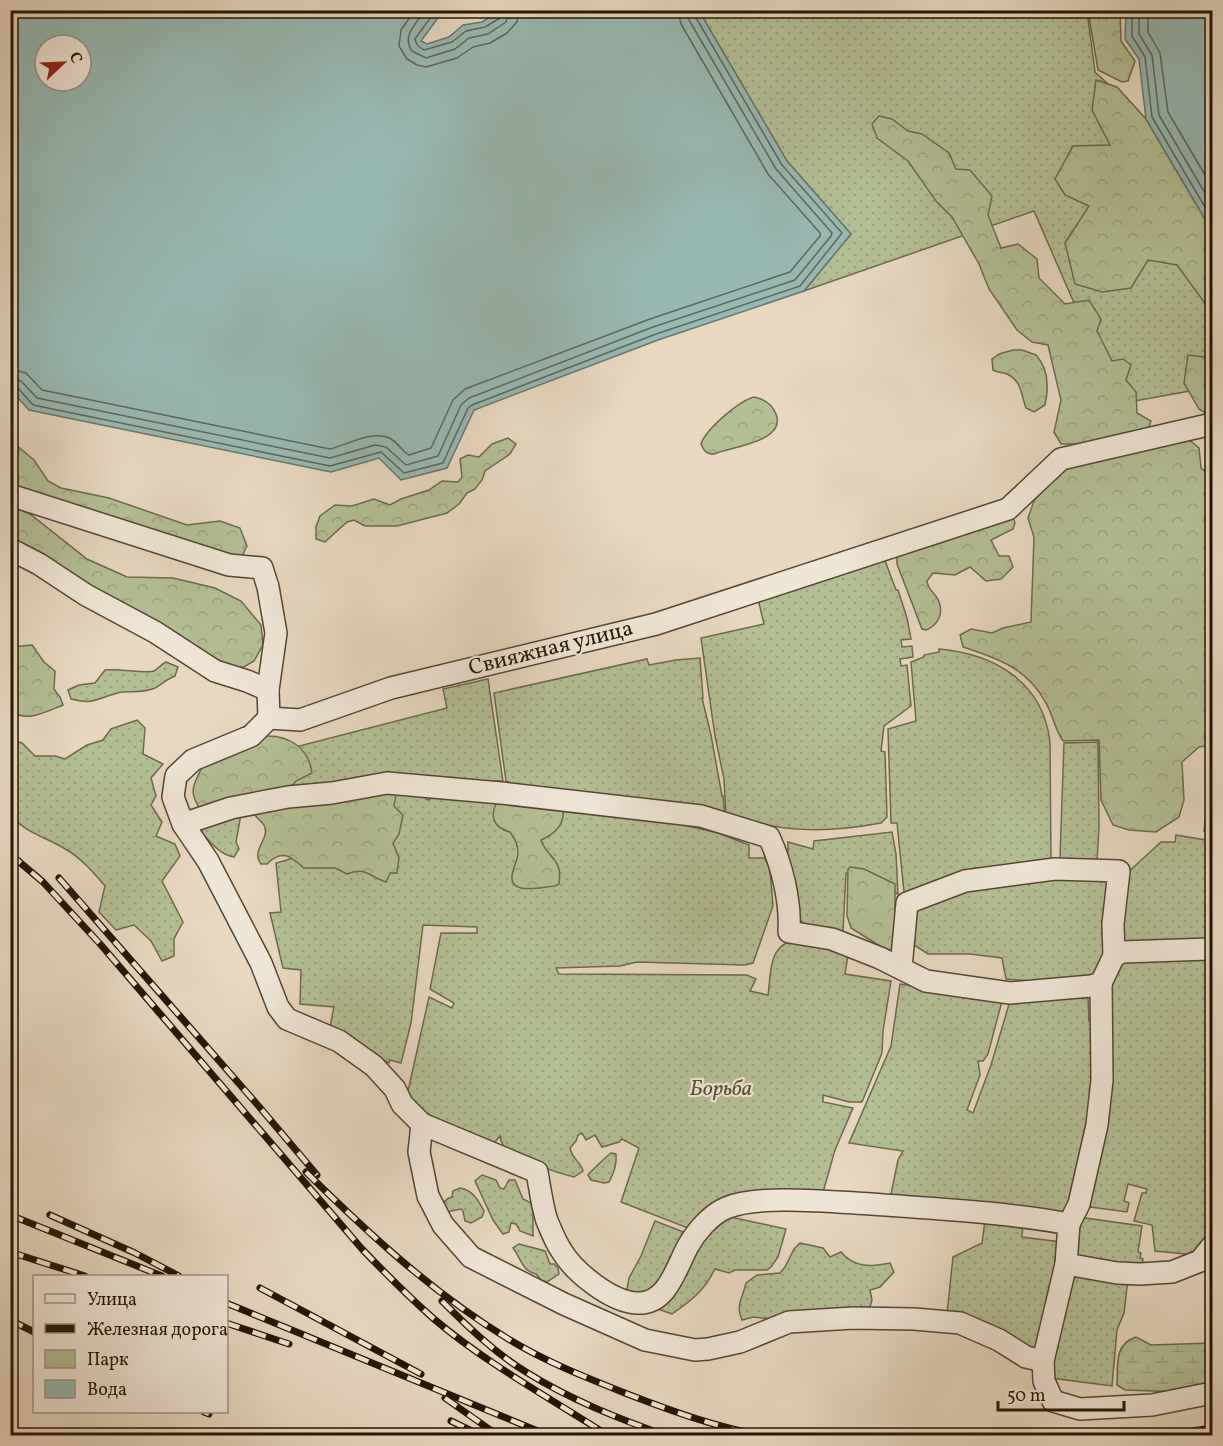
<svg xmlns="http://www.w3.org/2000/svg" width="1223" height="1446" viewBox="0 0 1223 1446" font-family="Vollkorn,serif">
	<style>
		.green { fill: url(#green-dots); stroke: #6c6a4a; stroke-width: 1.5 }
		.forest { fill: url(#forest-crowns); stroke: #6c6a4a; stroke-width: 1.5 }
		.wetland { fill: url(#wetland-marsh); stroke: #6c6a4a; stroke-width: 1.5 }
		.water { fill: #97b9b3; stroke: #69776c; stroke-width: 1.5; fill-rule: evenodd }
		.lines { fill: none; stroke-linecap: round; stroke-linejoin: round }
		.shore { stroke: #5e675a; stroke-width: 1.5 }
		.minor-casing { stroke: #554631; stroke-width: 24 }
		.minor { stroke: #f0e6d6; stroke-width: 21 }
		.rail-casing { stroke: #241501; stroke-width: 7 }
		.rail { stroke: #f0e6d6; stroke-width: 4.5; stroke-dasharray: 14; stroke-linecap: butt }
		.labels { text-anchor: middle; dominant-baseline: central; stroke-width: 4.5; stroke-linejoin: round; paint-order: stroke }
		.street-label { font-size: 22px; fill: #241501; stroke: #f0e6d6 }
		.park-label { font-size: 22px; font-style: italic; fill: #565034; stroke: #f0e6d6 }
	</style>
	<defs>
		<pattern id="green-dots" width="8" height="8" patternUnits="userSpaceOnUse" patternTransform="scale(1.5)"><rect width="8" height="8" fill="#b4bf94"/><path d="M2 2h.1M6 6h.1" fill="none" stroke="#9ba37e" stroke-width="1.8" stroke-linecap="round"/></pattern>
		<pattern id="forest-crowns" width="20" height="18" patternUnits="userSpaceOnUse" patternTransform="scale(1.5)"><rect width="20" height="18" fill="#b4bf94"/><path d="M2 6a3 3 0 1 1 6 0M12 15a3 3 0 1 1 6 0" fill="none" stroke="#9ba37e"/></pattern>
		<pattern id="wetland-marsh" width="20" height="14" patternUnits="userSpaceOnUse" patternTransform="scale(1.5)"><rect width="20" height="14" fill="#b4bf94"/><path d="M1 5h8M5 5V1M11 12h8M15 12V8" fill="none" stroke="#9ba37e"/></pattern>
	</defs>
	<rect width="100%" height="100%" fill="#e8d8c0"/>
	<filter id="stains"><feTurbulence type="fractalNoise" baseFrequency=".00333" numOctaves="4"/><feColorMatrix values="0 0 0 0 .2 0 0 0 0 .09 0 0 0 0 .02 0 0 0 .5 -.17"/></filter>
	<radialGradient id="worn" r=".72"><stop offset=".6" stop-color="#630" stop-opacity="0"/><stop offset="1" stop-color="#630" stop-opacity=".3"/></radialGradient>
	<g class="green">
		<polygon points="699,11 1087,11 1095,72 1146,119 1212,231 1212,387 1118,404 1034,211 804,291 851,234 787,161"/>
		<path d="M884,558L896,590H898L907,618L911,639L901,640L902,647L912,646L913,657L900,659L901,666L907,665L911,706L884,726L881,751L885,752L887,817L881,823C822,834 785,831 726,817L724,779L715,736L701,638L764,624L758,599Z"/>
		<path d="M939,649C995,654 1043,682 1050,742L1051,861L917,893L904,892L897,823H891L888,729L916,721L911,662L924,657V655L939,652Z"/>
		<polygon points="700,658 703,698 702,698 711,735 722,796 723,796 725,815 522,787 506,781 494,693 647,659 649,665 676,660"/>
		<path d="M166,662L178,667L175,676C167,679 162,684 155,688C144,693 133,691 122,692C101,696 95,706 71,699L68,690L79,685L95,683L105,670C118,668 147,674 154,671C159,668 161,664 166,662Z"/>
		<polygon points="488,679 503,781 458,781 285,792 276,752 447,708 443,689"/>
		<path d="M137,720L145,728L143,754L163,764L151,778L156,796L151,805L162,822L156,836L175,844L180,856L162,881L183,922L174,939V956L162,961L151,941L134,925L116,930L99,912L105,886C94,873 82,859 67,850C48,838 26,833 11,816V740L22,743L35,756H55L65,759L87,745L103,740L111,729Z"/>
		<polygon points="1098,742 1099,826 1097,863 1066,862 1060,858 1064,743"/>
		<polygon points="1212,763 1212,833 1204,831"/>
		<path d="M372,792H417L428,800L435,796L666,821L718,833L749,845V858H769L773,906L753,963L745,965L637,962L620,966L556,968L559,974L747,975L756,979L750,991L768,995C771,977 768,949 789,942L849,949L845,974L891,981L883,1031L882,1053L862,1102H849L823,1095V1102L853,1108L835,1150L822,1196L760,1195L693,1230L621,1202L639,1148L622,1139L619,1142L602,1147L595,1135L586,1140L582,1133L578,1135L576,1141L570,1148C572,1159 581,1162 583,1171L574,1177C558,1173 518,1160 506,1149C502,1146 501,1141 500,1136L495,1142L487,1140L434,1120L406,1100L429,997L452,1008L454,1003L430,989L441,933H477V927L423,925L411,1023L401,1063L390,1060L389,1063L329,1032L334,1007L300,1004L301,970L283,968L270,913L281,912L276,863L311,853Z"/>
		<path d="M241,814L236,842L239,849L234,857C221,855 211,843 202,833V828Z"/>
		<path d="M892,832L896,854L898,894L846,873L843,931L805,926C790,910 787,865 788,842L813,849L814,841Z"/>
		<polygon points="1176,835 1212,841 1212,938 1190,945 1126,944 1119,939 1125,875 1161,842 1175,842"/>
		<polygon points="1110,872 1105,957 1096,975 1087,978 1032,981 1006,979 1002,958 970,954 928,954 911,943 914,908 974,886 1002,887 1002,879"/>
		<polygon points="1156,958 1212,960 1212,1230 1195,1255 1155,1251 1152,1225 1134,1221 1142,1193 1146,1193 1147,1189 1128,1184 1124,1201 1129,1203 1127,1212 1083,1206 1107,987 1117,961"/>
		<polygon points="900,984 1002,1001 988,1054 983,1061 978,1061 980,1075 967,1110 973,1113 991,1065 1010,1001 1070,991 1074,998 1088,998 1089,1021 1094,1023 1095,1084 1075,1200 1065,1212 1057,1213 890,1199 898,1160 903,1151 849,1143 891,1046"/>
		<path d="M611,1153L616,1154C617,1165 614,1172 609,1182L604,1183L591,1180L588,1175C589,1173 608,1155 611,1153Z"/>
		<polygon points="482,1175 496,1180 500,1188 504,1189 509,1180 515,1180 523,1199 531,1203 533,1212 533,1236 520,1231 516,1224 511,1223 509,1232 503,1234 493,1220 475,1181"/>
		<path d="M460,1188C473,1190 478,1200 484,1211L482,1217L471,1223L465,1221L463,1211L461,1209L447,1212L442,1205L447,1199L452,1197L453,1191Z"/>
		<path d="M721,1215L786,1229L778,1257L771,1267L767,1270H735L729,1273L715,1269C704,1291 692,1300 672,1314L658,1309Z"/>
		<polygon points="1078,1217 1142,1226 1138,1252 1141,1253 1140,1258 1143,1259 1141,1269 1080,1259 1071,1252"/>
		<polygon points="655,1221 689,1234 651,1293 626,1294 629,1278 641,1256"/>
		<polygon points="985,1221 1023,1225 1022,1237 1061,1242 1037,1351 947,1314 953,1257 982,1243"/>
		<path d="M800,1243L823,1248L830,1257L841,1252C854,1268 872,1267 890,1263L894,1272L880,1287L870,1290L872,1300L870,1307L772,1319L753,1317L742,1320C735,1305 743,1298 746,1283L757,1275L780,1273L785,1267L794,1249Z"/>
		<path d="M519,1244L545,1251L550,1264H554L558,1268L559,1274L547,1282L541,1280L536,1274C522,1271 521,1258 513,1248Z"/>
		<polygon points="1091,1275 1128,1279 1124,1313 1117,1330 1112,1386 1051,1378 1067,1279"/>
	</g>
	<g class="forest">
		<polygon points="1088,11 1120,11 1121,41 1135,61 1128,81 1122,82 1098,70"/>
		<polygon points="1096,80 1117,87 1146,119 1212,231 1212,313 1177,265 1148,260 1131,288 1102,292 1075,284 1065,243 1089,206 1065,195 1055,179 1073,146 1110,145 1092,110"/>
		<polygon points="879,116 892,119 908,131 922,134 949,153 956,169 970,170 992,196 988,215 1001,248 1018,244 1037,259 1039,278 1065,304 1089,300 1101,319 1097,331 1112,361 1123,359 1131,365 1126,380 1136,392 1137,413 1151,421 1146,434 1089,444 1061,444 1054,432 1061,400 1048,345 1032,342 1017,330 989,289 979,264 952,217 936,201 908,161 877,138 872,124"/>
		<path d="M1013,350H1022L1036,355C1049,369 1049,387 1045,405L1034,412L1026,408C1021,395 1022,381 1007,374C1002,372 998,373 993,370L992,359L999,354Z"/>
		<polygon points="1188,355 1212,358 1212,417 1199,409 1184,383"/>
		<path d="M754,397C764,399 772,404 776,414C787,442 730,447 714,454C706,454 704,451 701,444C706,429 739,401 754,397Z"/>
		<polygon points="508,438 516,444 510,454 485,471 482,480 475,489 467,493 459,504 447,513 397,526 365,526 354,520 347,522 325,542 316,539 316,527 320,516 335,505 352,506 374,499 390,505 401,499 429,490 442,481 458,482 462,477 460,459 468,455 479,457 492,444"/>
		<path d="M1187,438L1199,448L1201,468L1212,476V745L1199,747L1182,762L1184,800L1179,817L1156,832L1129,830L1113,825L1101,800L1099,740L1063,741C1055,730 1053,715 1046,703C1027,668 997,658 963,647L960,635L971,629L992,633L1003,628L1031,622L1034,537L1028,518L1034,501L1047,485L1068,464Z"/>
		<polygon points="10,440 34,460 48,481 61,488 109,498 187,525 220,521 240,528 247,546 242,556 229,557 11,487"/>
		<polygon points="10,505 30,514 87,559 127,577 173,578 215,588 241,601 261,625 263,645 254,661 244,667 234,667 210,656 11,541"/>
		<path d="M1013,517L1015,523L1013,529L991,540L999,556H1009L1013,567L1001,579L986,581L970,567L955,575L933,573L927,581C928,591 936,593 939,602C944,614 937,626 926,630L922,629L897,564V557L902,548Z"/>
		<path d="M32,645L44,662L55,671L54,689L60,697L63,705C45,712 29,722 11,712L10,647Z"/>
		<path d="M265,736C289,735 309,748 312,773L296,781L289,789L201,810C185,788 197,782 205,760Z"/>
		<path d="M364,791L396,794L394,806L403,815L399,834L393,843L399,858L397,873H390L386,882C370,877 365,866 347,874L335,868H304C290,856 282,849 267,864H261C250,850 271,839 264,825C261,821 256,817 253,813Z"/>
		<path d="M497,802L563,810C565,825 553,835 541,840C548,860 563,857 559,884L555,886C545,887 531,890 521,888C503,884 517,864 518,854C518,844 515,839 510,832C494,828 489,817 497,802Z"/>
		<polygon points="850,867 864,869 895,884 895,948 890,950 883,948 851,928 847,916 848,869"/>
	</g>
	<path class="wetland" d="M1136,1337L1151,1345L1212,1343V1381L1182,1392L1125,1390L1117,1385C1118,1365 1114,1344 1136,1337Z"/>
	<g class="water">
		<path d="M10,11H443L421,41L427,44L449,37L463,25L482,22L499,11H699L787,161L851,234L804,291L658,340L474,410L447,468L401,480L379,458L331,472L29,410L10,389ZM45,45H81V81H45Z"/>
		<polygon points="1126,11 1212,11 1212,231 1146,119 1139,59 1125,39"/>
	</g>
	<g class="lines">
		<g class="shore">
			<polyline points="415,10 401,30 399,46 407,59 417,65 426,67 457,58 473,47 490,43 507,33 517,22 519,10"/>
			<path d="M426,10C417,22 401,36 412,51L426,58L455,49L469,38L488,34L506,22L510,10"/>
			<polyline points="436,10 415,39 417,45 424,50 452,42 466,31 485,27 500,18 503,10"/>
			<polyline points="1132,10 1132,36 1145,57 1152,117 1212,219"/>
			<polyline points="1139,10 1139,34 1152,55 1159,115 1212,205"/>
			<polyline points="1148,10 1148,32 1160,53 1168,112 1212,187"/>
			<path d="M10,369L26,373L42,390L330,449C347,445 374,429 391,439C398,443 402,451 409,455L431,448L453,400L465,389L650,319L790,272L820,236V233L768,174L681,24L678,10"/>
			<polyline points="10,378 21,381 37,398 330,458 375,445 386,447 406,465 438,456 461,405 469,398 653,327 795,280 831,236 832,233 776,169 689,20 687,10"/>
			<polyline points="10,386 17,387 33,405 330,466 381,452 404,473 443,463 468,408 472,405 656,334 800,286 842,233 782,165 695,16 694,10"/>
		</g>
		<g class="minor-casing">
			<g id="minor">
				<polyline points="10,495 229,565 262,568 268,587 276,633 268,690 269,718"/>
				<polyline points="10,549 39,564 86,595 155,632 215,671 247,681 268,690"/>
				<path d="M269,718L251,736L193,760L176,776L173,797L183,824L231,808L288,797L332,793L387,783L501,793L701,816L769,837C782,865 791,902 789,932L832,939L880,958L926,981L1010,993L1091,986L1101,983L1114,956L1122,952L1209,949L1212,947"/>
				<polyline points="269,718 300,720 391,688 656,624 1008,509 1061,459 1212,424"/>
				<path d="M183,824L208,861L261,963L278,1007L287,1019L339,1041L374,1066L395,1089L402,1104L422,1124L537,1172C540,1188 542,1206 547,1221C551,1230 555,1241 561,1250C574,1272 611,1302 637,1303C667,1305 676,1268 688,1246C696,1232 710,1215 726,1208C758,1194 834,1202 871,1204C937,1209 1004,1212 1069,1224"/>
				<polyline points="901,968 907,903 965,881 1055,869 1119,871 1113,924 1114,956"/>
				<polyline points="1101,983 1102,1080 1097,1125 1079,1204 1069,1224 1066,1264 1043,1361 1044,1381 1053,1401 1080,1409 1152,1405 1212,1393"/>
				<polyline points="422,1124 419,1152 428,1196 443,1225 471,1257 564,1304 645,1340 695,1350 708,1349 740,1342 789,1322 853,1318 914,1319 960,1323 999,1340 1026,1357 1043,1361"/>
				<polyline points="1066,1264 1117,1273 1140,1274 1172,1272 1200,1261 1212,1246"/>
			</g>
		</g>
		<use href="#minor" class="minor"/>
		<g class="rail-casing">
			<g id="rail">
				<path d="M10,854L43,882L101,945L362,1249C385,1273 409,1297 434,1319C487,1364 550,1398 609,1436"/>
				<polyline points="59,878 256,1103 317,1175"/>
				<path d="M306,1172C369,1234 434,1294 510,1340C548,1363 590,1379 630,1395C674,1412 719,1428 766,1436"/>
				<polyline points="10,1215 162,1276"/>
				<polyline points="50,1215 135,1253 179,1276"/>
				<polyline points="10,1252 85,1276"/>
				<polyline points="260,1288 421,1374"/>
				<path d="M442,1301C468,1327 495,1353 526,1372C571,1400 619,1419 668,1436"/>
				<polyline points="226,1303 550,1436"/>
				<polyline points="10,1320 34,1332"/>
				<polyline points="226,1323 289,1344"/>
				<polyline points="445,1398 499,1436"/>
				<polyline points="204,1412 209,1414"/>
				<polyline points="451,1421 482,1436"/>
				<polyline points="1159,1436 1212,1428"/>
			</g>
		</g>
		<use href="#rail" class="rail"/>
	</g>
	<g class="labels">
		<g class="street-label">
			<text transform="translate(551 649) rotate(-14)">Свияжная улица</text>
		</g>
		<g class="park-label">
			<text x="721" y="1089">Борьба</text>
		</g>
	</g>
	<rect width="1223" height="1446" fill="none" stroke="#e8d8c0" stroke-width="36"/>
	<rect x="12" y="12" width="1199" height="1422" fill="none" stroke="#241501" stroke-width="3"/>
	<rect x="18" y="18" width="1187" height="1410" fill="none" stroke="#241501" stroke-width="1.5"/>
	<rect x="33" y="1275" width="195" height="138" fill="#f0e6d6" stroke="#9e9281" stroke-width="1.5"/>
	<rect x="45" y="1294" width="30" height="9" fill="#f0e6d6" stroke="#9e9281" stroke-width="1.5"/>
	<text x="87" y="1305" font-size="18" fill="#241501">Улица</text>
	<rect x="45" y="1324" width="30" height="9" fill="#241501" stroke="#9e9281" stroke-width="1.5"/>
	<text x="87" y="1335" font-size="18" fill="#241501">Железная дорога</text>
	<rect x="45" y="1350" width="30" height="18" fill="#b4bf94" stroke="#9e9281" stroke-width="1.5"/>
	<text x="87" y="1365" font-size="18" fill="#241501">Парк</text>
	<rect x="45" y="1380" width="30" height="18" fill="#97b9b3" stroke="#9e9281" stroke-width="1.5"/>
	<text x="87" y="1395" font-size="18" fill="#241501">Вода</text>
	<g transform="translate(63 63) rotate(67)"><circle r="28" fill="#f0e6d6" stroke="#9e9281" stroke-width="1.5"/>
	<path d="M0-4.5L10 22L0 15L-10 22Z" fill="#8f2418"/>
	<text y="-9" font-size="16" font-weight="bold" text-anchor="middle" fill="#241501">С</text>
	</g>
	<path d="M998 1401v9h126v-9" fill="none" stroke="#241501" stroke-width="3"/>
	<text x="1007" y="1401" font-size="18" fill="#241501" stroke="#f0e6d6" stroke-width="4.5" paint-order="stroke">50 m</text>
	<rect width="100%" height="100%" filter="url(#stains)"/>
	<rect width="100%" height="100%" fill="url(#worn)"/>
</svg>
